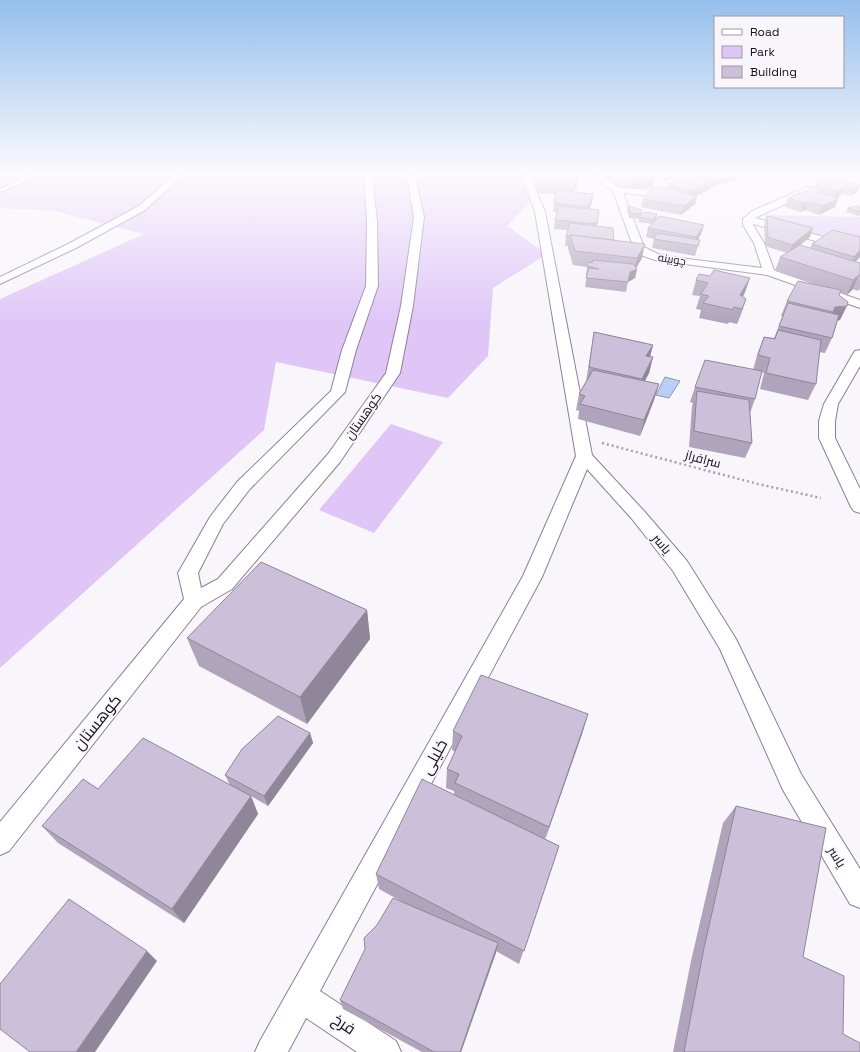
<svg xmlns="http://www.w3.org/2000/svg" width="860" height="1052" viewBox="0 0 860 1052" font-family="'Space Grotesk',Cairo,sans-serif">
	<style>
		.green { fill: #dfc6f7 }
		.water { fill: #b9cff5; stroke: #8896b3 }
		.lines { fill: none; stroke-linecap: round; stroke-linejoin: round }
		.lane-casing { stroke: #8b7f98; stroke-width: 2 }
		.street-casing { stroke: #8b7f98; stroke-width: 2 }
		.path { stroke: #a5a1a8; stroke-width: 2.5; stroke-dasharray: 2 3; stroke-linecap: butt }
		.lane { fill: #fff; fill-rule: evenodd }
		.street { fill: #fff; fill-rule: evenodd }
		.wall { fill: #afa4bb }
		.shaded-wall { fill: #8f8699 }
		.building { fill: #ccbfda; stroke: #8f8699 }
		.labels { text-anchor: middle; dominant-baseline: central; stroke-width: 3.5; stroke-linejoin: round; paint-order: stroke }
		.far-street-label { font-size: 11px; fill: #151019; stroke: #f8f5fb }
		.street-label { font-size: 13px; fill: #151019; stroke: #f8f5fb }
		.near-street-label { font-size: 16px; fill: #151019; stroke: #f8f5fb }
	</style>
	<rect width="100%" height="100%" fill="#f8f5fb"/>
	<g class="green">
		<polygon points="0,176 551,176 550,181 507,226 547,254 493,288 488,356 448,398 276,362 264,430 0,668 0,299 144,234 55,211 0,208"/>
		<polygon points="771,215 860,217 860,248 759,220"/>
		<polygon points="391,424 443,442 374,533 319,510"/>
	</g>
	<polygon class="water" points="665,377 680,381 669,398 656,395"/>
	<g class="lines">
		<g class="lane-casing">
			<polygon id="lane" points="26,176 31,176 18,185 0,192 0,189"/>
		</g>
		<g class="street-casing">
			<g id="street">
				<polygon points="173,176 182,176 145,210 76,248 0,284 0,277 68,244 139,206"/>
				<polygon points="364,176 372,176 377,221 378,286 356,350 345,392 249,490 223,524 198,573 201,588 218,579 328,454 386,373 401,306 414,217 407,176 415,176 424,217 413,306 400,373 340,462 232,589 201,607 9,851 0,855 0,822 184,599 178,573 210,517 237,482 331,391 342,350 366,286 367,221"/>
				<polygon points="522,176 530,176 545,212 592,455 644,511 687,561 736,639 801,774 860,869 860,908 850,904 783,790 720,649 673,571 632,519 587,469 542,577 320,991 396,1041 401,1052 357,1052 306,1018 288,1052 255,1052 260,1041 523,576 576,456 535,212"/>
				<polygon points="592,176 602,176 619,187 664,192 666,194 661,197 623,193 644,247 658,254 671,257 762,268 754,243 743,225 743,219 752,211 807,187 813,187 815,189 813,191 755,218 860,247 860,253 753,224 753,225 764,243 774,270 860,300 860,308 767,275 655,260 641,255 634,249 613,191"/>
				<polygon points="860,350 860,366 838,404 835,421 835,438 860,489 860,513 854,511 851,507 819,438 819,421 824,404 853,354 855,351"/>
			</g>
		</g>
		<polyline class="path" points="602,443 758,484 821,498"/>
		<use href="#lane" class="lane"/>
		<use href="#street" class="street"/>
	</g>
	<g class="wall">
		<polygon points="498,176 520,176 519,178 498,177"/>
		<polygon points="604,176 684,176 664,181 655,177 653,187 633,189 619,188"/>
		<polygon points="686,176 751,176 745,177 743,176 743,177 709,188 709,190 696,195 697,196 695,204 681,215 641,207 643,199 668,188 669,184"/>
		<polygon points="537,177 578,184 574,192 593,194 592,202 589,209 597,224 596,226 614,240 642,258 636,268 637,269 635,278 628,282 626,292 585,287 587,275 586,275 587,267 573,265 568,248 568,246 565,246 566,237 568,230 554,229 555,220 557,212 553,212 555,194 539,193 536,185"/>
		<polygon points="815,184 860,185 856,193 850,196 843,194 836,198 835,207 819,215 805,210 801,212 785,207 788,198 814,187"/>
		<polygon points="628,206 642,210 640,216 657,214 656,218 652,224 638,222 639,219 629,218 627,210"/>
		<polygon points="860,207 860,215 858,216 846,212 848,208"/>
		<polygon points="767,216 813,228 810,237 800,245 810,248 812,244 860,237 856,262 860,263 860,289 858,291 853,289 847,295 840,292 839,295 840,320 837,321 832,338 825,353 819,352 816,384 808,400 760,389 764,373 761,372 755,399 750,413 752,443 745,458 689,447 692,406 693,403 690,402 695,387 753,370 758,352 764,337 774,338 783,316 781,316 787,301 819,286 775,271 780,257 787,253 765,246 764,225"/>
		<polygon points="704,225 701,234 698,240 700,240 695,256 652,248 654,239 646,237 648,228"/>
		<polygon points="710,276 750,278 745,292 743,297 746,299 737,324 729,322 728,324 699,318 701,310 696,309 700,296 692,295 696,280"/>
		<polygon points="594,332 653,345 650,357 653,357 649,373 645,381 659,384 654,400 640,436 578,419 579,411 576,410 579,394 586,382"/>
		<polygon points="367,610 370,639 307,724 199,666 187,638"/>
		<polygon points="588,714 582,734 545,839 559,846 519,964 496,951 461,1052 422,1052 343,1009 340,1000 410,906 379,889 376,874 454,794 454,791 446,788 447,769 455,752 452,750 453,731"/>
		<polygon points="310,733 313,743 268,806 251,796 258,814 184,923 58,843 42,826 98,789 230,785 225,775"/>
		<polygon points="736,806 803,957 843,1034 860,1052 673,1052 691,961 723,823"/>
	</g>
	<g class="shaded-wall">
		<polygon points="579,176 578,184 572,196 574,188"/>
		<polygon points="650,176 655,176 653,187 633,189 635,177"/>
		<polygon points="665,176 684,176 664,181"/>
		<polygon points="725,176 744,176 743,177 709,188 709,190 687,200 689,191 711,182 711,180"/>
		<polygon points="860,185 856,193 850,196 854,188"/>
		<polygon points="847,186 843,194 833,199 837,191"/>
		<polygon points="823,190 820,198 818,192"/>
		<polygon points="593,194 592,202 587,215 588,207"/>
		<polygon points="697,196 695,204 681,215 684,206"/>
		<polygon points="839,198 835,207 819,215 822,206"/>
		<polygon points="808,202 805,210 801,212 804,203"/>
		<polygon points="657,214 656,218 652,224 653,220"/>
		<polygon points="704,225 701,234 694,246 696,237"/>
		<polygon points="813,228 810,237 789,254 792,245"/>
		<polygon points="645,244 642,258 635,270 637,269 635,278 628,282 630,272 634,270 637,258"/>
		<polygon points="860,250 860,257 848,271 854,257"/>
		<polygon points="859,275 853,289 847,295 853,280"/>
		<polygon points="750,278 745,292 736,308 740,295"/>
		<polygon points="746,299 741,314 737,324 742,309"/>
		<polygon points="847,306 840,320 829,322 827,327 835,307"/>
		<polygon points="653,345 649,360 646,356"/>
		<polygon points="653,357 649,373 638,394 642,379"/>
		<polygon points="659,384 654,400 640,436 644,420"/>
		<polygon points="367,610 370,639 307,724 300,697"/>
		<polygon points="588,714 582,734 544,843 549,827"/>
		<polygon points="310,733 313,743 268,806 264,796"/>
		<polygon points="251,796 258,814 184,923 172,909"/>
		<polygon points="498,943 496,953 461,1052 460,1052"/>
		<polygon points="147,951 157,961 95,1052 76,1052"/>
	</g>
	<g class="building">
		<polygon points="558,176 579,176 574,188 540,184 537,177 556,179"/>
		<polygon points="621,176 650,176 635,177"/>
		<polygon points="686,176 692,176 711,182 689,191 669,184"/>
		<polygon points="699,176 725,176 711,180"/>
		<polygon points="831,177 860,185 854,188 847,186 837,191 815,184"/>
		<polygon points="665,187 697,196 684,206 643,199 651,189"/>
		<polygon points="814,187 823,190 818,192 839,198 822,206 808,202 804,203 788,198"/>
		<polygon points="556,190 593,194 588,207 554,203"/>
		<polygon points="559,206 599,210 597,224 555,220"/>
		<polygon points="628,206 642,210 640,214 630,213"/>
		<polygon points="857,206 860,207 860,212 848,208"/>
		<polygon points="644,212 657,214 653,220 639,217"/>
		<polygon points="659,216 704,225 696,237 648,228"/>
		<polygon points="767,216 813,228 792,245 768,237"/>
		<polygon points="570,223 613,228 614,240 570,235 569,237 566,237"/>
		<polygon points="833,230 860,237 860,250 854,257 812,244"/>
		<polygon points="657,233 700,240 698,246 654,239"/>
		<polygon points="570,235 645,244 637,258 575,251"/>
		<polygon points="800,245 860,263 860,275 859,275 853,280 780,257"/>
		<polygon points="593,260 633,264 637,269 630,272 628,282 586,278 589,268 599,269 587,266 588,262 592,263"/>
		<polygon points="714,270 750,278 740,295 746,299 742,309 734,307 733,310 703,303 709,296 701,294 708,283 696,280 699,274 710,276"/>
		<polygon points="798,281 841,290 839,295 848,302 847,306 835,307 833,312 787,301"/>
		<polygon points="788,303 839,315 832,338 779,326"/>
		<polygon points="778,330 821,340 816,384 766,373 770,358 758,355 764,337 775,339"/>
		<polygon points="594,332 653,345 646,356 653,357 642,379 589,367"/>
		<polygon points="705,360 762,371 755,399 695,387"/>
		<polygon points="593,370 659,384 644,420 580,404 585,396 579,394"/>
		<polygon points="697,391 749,400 752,443 694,431"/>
		<polygon points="261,562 367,610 300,697 187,638"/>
		<polygon points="481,675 588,714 549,827 455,783 459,774 447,769 462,736 453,731"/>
		<polygon points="278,716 310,733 264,796 225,775 242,749"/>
		<polygon points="143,738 251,796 172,909 42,826 83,779 98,789"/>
		<polygon points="422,779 559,846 524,951 376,874"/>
		<polygon points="736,806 826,828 803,957 844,976 843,1034 860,1043 860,1052 684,1052 704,948"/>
		<polygon points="393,898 498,943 460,1052 434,1052 340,1000 365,949 364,938 377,925"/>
		<polygon points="69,899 147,951 76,1052 30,1052 0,1029 0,984"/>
	</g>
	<linearGradient id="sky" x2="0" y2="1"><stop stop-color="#95bfed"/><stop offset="0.54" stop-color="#fcfafd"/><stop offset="1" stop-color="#fcfafd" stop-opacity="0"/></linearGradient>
	<rect width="860" height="323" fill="url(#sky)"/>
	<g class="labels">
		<g class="far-street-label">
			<text transform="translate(672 259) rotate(9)">چوبینه</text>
		</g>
		<g class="street-label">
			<text transform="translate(363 416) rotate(-55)">کوهستان</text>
			<text transform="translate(703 459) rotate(15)">سرافراز</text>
			<text transform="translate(662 544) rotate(50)">یاسر</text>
			<text transform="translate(837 857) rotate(59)">یاسر</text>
		</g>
		<g class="near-street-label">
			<text transform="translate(97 722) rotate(-51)">کوهستان</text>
			<text transform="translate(434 757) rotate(-61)">خلیلی</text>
			<text transform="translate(344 1024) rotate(34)">فرخ</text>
		</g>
	</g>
	<rect x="714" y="16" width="130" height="72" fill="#f8f5fb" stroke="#9d99a1"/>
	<rect x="722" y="29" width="20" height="6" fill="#ffffff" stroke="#9d99a1"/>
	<text x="750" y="36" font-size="12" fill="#151019">Road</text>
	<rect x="722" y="46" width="20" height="12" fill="#dfc6f7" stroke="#9d99a1"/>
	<text x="750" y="56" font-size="12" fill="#151019">Park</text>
	<rect x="722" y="66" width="20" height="12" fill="#ccbfda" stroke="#9d99a1"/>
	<text x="750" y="76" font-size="12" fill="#151019">Building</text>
</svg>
